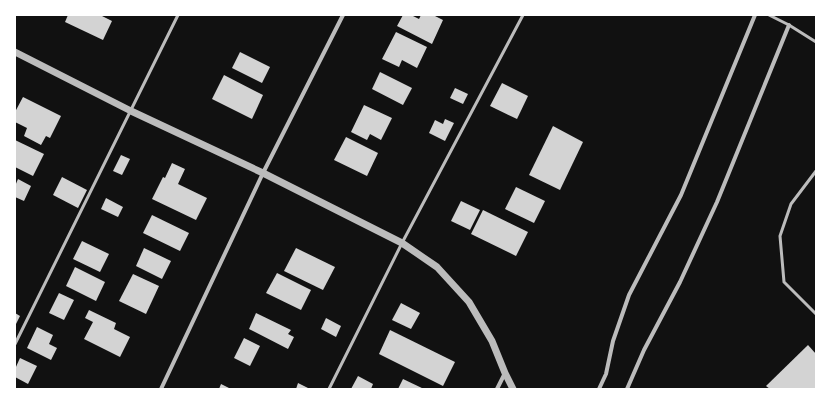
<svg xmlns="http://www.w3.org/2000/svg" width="831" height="404" viewBox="0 0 831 404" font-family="'Noto Sans',sans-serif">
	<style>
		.building { fill: #d3d3d3 }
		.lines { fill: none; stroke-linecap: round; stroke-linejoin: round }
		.service { stroke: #bcbcbc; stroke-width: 3 }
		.minor { stroke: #bcbcbc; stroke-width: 4 }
		.tertiary { stroke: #bcbcbc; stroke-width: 7 }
	</style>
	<rect width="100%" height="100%" fill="#111"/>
	<g class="building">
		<polygon points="68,15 100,15 112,21 103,40 65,22"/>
		<polygon points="403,15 411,15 419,19 421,15 433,15 443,20 432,44 397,26"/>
		<polygon points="396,32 427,47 417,68 402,60 399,67 382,59"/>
		<polygon points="240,52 270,67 262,83 232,68"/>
		<polygon points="380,72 412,88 403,105 372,89"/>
		<polygon points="224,75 263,95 252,119 212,99"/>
		<polygon points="502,83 528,96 517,119 490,106"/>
		<polygon points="455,88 468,94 463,104 450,98"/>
		<polygon points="23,97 61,116 50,138 46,136 41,145 24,136 27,128 15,122 15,112"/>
		<polygon points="364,105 392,118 381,140 370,134 367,140 351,132"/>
		<polygon points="445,119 454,123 445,141 429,133 435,120 443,124"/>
		<polygon points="553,126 583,142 560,190 529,175"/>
		<polygon points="346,137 378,153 367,176 334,160"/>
		<polygon points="15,140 44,154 33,176 15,167"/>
		<polygon points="121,155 130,159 122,175 113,171"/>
		<polygon points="172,163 185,169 178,184 207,198 196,220 152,199 163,177 165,178"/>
		<polygon points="62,177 87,190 78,208 53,195"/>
		<polygon points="18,179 31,186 24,201 15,197 15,186"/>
		<polygon points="516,187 545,201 534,223 505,209"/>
		<polygon points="106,198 123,207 118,217 101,209"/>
		<polygon points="461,201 480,210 470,230 451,221"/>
		<polygon points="483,210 528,232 516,256 471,234"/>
		<polygon points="152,215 189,233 180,251 143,233"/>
		<polygon points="82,241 109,254 100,272 73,259"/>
		<polygon points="144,248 171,261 162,279 136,266"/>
		<polygon points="296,248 335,267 323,290 284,271"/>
		<polygon points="75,267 105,282 96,301 66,286"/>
		<polygon points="277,273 311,290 301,310 266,293"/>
		<polygon points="133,274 159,286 146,314 119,301"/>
		<polygon points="59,293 74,300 64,320 49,313"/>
		<polygon points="401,303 420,313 411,329 392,320"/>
		<polygon points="89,310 116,323 114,329 130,337 120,357 84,339 93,322 85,318"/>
		<polygon points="15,313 20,316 15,326"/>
		<polygon points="256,313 291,330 288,334 294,337 288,349 249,329"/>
		<polygon points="326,318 341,326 336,337 321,329"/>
		<polygon points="37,327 53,335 49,344 57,348 51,360 27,348"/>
		<polygon points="390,330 455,362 443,386 379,354"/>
		<polygon points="244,338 260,346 250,366 234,358"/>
		<polygon points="808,345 816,354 816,389 770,389 766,386"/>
		<polygon points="20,358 37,366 28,384 15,377 15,369"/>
		<polygon points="358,376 373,384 371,389 351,389"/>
		<polygon points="403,379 424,389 398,389"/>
		<polygon points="298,383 310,389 296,389"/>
		<polygon points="221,384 231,389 219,389"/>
	</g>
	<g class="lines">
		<g class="service">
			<polyline points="769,15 789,25 816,42"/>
			<polyline points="816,171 791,204 780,236 784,282 816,314"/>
			<polyline points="15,344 178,15"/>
			<polyline points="329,389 402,243 523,15"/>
		</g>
		<g class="minor">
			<polyline points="161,389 263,173 343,15"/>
			<polyline points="497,389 505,373"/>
			<polyline points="599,389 606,374 613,341 629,295 681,195 755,15"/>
			<polyline points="627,389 644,350 680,282 717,202 789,25"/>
		</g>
		<polyline class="tertiary" points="15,52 131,111 263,173 402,243 437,267 469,302 492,341 505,373 513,389"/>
	</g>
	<rect width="831" height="404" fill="none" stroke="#ffffff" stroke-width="32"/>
</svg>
